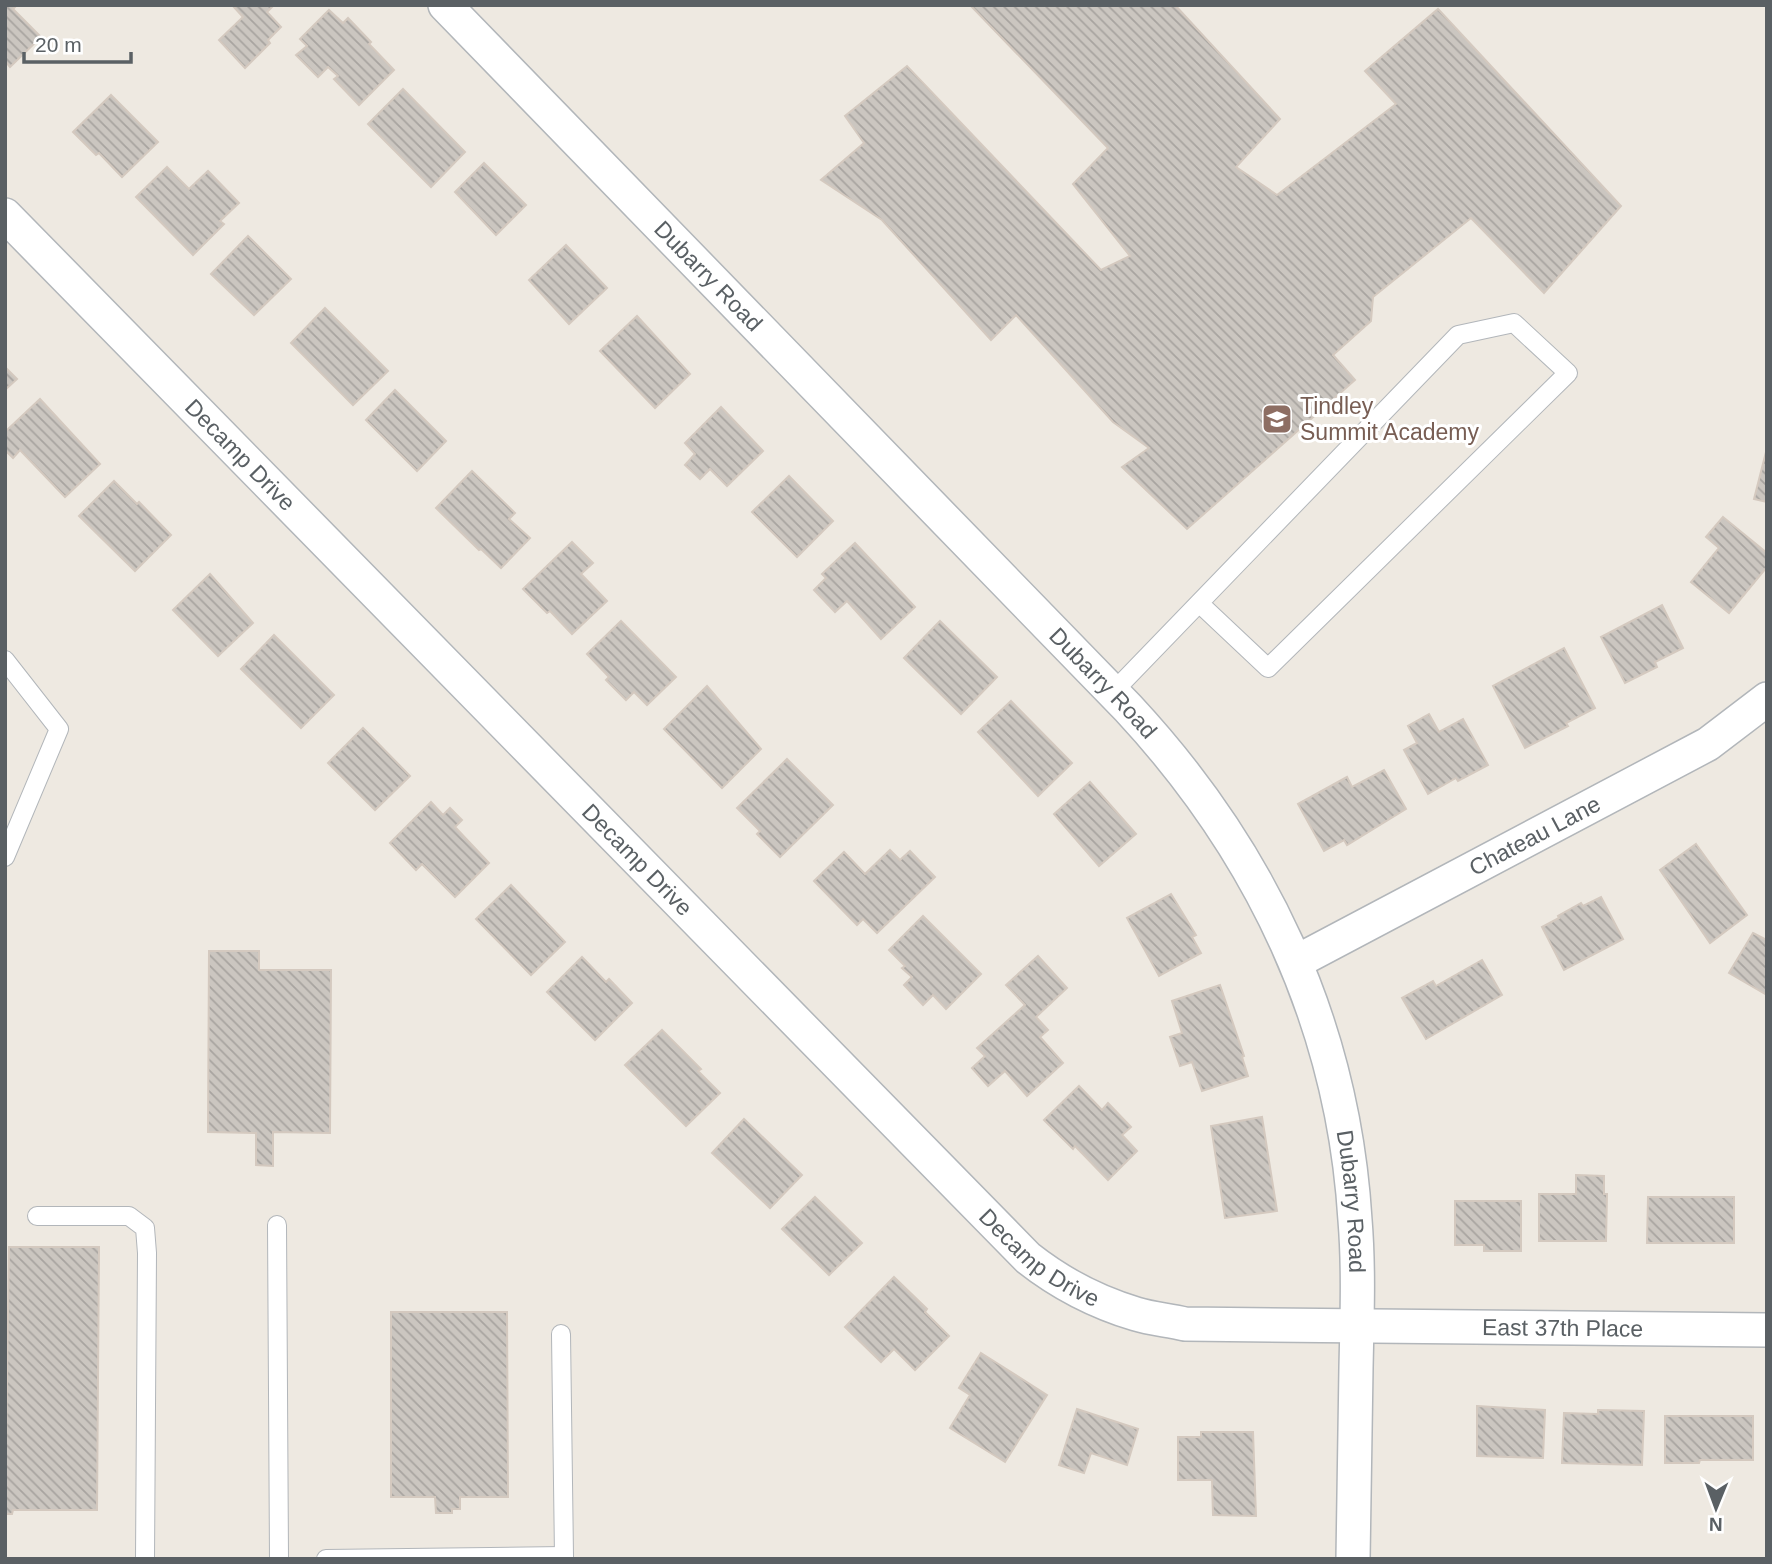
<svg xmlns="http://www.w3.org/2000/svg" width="1772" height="1564" viewBox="0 0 1772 1564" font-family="Helvetica,sans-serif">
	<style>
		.building { fill: url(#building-back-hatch); stroke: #d4c9bf; stroke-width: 2 }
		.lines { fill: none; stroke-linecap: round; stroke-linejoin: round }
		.lane-casing { stroke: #b2b6ba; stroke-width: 20 }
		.street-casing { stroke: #b2b6ba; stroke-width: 36 }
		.lane { stroke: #fff; stroke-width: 18 }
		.street { stroke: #fff; stroke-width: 33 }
		.labels { text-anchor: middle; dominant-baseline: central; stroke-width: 6; stroke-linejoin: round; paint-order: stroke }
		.street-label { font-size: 23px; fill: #5a6064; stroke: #fff }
		.education-label { font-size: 23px; fill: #785e54; stroke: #fff; text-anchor: start }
	</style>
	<defs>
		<pattern id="building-back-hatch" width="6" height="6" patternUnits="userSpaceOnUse" patternTransform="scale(1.75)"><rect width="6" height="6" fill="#cbc6c0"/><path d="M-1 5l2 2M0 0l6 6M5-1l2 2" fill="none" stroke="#a8a4a0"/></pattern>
	</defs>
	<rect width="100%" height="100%" fill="#eee9e1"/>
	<g class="building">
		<polygon points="5,5 17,5 13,9 41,37 10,67 5,61"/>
		<polygon points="232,5 274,5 267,12 281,27 268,40 270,43 245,68 219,40 243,17"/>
		<polygon points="970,5 1175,5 1280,119 1236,167 1277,195 1396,104 1365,71 1438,9 1621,206 1544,293 1471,218 1373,297 1371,321 1333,355 1355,380 1187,529 1122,467 1149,448 1113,422 1016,315 991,340 882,220 821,180 864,143 845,116 907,66 1101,270 1130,256 1073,184 1108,148"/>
		<polygon points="329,10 343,23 348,18 371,42 369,44 394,70 359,105 334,79 338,76 328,67 318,77 296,55 307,46 300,39"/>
		<polygon points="403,89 465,152 431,187 368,124"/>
		<polygon points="111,95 158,142 122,177 99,153 96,155 73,132"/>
		<polygon points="484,163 526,205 496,235 455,192"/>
		<polygon points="167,167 189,189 208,171 239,203 220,221 224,224 193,255 136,197"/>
		<polygon points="248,236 291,279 254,315 211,274"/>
		<polygon points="566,245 607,288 569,324 529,280"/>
		<polygon points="325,308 388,371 353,405 291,343"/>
		<polygon points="637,316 690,374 655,408 600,351"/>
		<polygon points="5,367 17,379 5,390"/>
		<polygon points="395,390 446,441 417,471 366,420"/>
		<polygon points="40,399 100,464 65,497 20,450 13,458 5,450 5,432"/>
		<polygon points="721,407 763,451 727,486 710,469 700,479 685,465 695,454 685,443"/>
		<polygon points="1767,448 1767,502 1754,499"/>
		<polygon points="472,471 515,513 509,519 530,538 501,568 481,549 479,550 436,508"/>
		<polygon points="789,476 833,521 797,557 752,512"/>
		<polygon points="114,481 137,504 139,502 171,535 135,571 79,516"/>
		<polygon points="1723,517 1767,553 1767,567 1729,613 1691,582 1719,548 1706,537"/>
		<polygon points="572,542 593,563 581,574 607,601 572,634 550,611 547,613 523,589"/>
		<polygon points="855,543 915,607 881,639 847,601 835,612 814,590 826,578 822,574"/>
		<polygon points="210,574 253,623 218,656 173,610"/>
		<polygon points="1662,605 1683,648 1655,662 1657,667 1625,683 1601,637"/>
		<polygon points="621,621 676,677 647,705 634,692 626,700 606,680 609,677 587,654"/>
		<polygon points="940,621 997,677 961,714 904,658"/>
		<polygon points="274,635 334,695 301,728 241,669"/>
		<polygon points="1564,648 1595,708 1566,723 1568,726 1525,748 1493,686"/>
		<polygon points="707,686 761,749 722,788 664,729"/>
		<polygon points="1011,701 1072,763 1038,796 978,732"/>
		<polygon points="1429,714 1439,732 1463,719 1488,765 1458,781 1456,778 1428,794 1404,750 1417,743 1408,726"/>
		<polygon points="363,728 410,776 375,810 328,763"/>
		<polygon points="787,759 833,805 780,857 757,834 760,831 737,808"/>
		<polygon points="1384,770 1406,809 1347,845 1344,840 1324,851 1298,804 1347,777 1352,787"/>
		<polygon points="1090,782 1136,834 1099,866 1054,814"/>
		<polygon points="431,802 443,815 450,808 462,820 455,827 489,863 455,897 422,864 416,870 390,843"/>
		<polygon points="1696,844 1747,915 1710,943 1660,870"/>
		<polygon points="890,850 900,860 910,851 935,877 877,933 863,919 857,925 814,881 844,852 865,874"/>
		<polygon points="511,885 565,942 531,975 476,919"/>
		<polygon points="1171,894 1196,935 1192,937 1201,953 1159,976 1127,918"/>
		<polygon points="1601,897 1623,939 1564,970 1542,927 1559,918 1558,916 1581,903 1583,906"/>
		<polygon points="923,916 981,974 946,1009 933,995 923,1005 904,985 912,977 902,968 905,966 889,950"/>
		<polygon points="1753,933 1767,940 1767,995 1729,973"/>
		<polygon points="209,951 259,951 259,970 331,970 330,1133 273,1132 273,1166 256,1165 256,1133 208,1132"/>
		<polygon points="1038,956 1067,988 1036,1017 1048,1030 1040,1037 1063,1063 1027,1096 1005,1071 988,1086 972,1068 985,1056 977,1048 1025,1005 1006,985"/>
		<polygon points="582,957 606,982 609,979 632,1003 595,1040 547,992"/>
		<polygon points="1482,960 1502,995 1426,1039 1402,998 1433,981 1436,986"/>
		<polygon points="1220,985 1244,1056 1242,1057 1248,1076 1202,1091 1192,1062 1180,1066 1170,1037 1182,1033 1172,1001"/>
		<polygon points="662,1030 701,1069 698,1071 720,1093 686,1126 625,1065"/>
		<polygon points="1079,1086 1102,1110 1108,1103 1131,1127 1122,1135 1137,1151 1108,1180 1075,1146 1073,1149 1044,1120"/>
		<polygon points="1262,1117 1277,1211 1225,1218 1211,1126"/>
		<polygon points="744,1119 802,1175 770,1208 712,1153"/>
		<polygon points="1576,1175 1604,1176 1604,1194 1607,1194 1606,1241 1539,1241 1539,1194 1576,1194"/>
		<polygon points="815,1197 862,1243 829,1275 782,1229"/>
		<polygon points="1648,1197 1734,1197 1734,1243 1647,1243"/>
		<polygon points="1455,1201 1521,1201 1521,1251 1484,1251 1484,1245 1455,1245"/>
		<polygon points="9,1247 99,1247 97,1510 13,1510 12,1514 5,1514"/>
		<polygon points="894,1277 927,1309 925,1312 949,1336 915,1370 894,1349 881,1362 845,1327"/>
		<polygon points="391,1312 507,1312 508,1497 460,1497 460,1509 452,1509 452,1513 436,1513 435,1497 391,1497"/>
		<polygon points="981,1353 1047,1395 1005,1462 950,1428 970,1395 959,1388"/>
		<polygon points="1477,1406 1545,1410 1543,1458 1477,1456"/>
		<polygon points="1077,1409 1138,1429 1127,1465 1091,1453 1084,1473 1059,1465"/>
		<polygon points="1598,1410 1644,1411 1642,1465 1562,1463 1564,1413 1598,1414"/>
		<polygon points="1665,1416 1753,1416 1753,1460 1700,1460 1699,1463 1665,1463"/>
		<polygon points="1201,1432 1253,1432 1256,1516 1213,1515 1212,1480 1178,1480 1178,1437 1201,1437"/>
	</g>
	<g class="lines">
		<g class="lane-casing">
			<g id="lane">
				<polyline points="5,660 59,729 5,857"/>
				<polyline points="1113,692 1458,335 1514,323 1568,373 1268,668 1199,603"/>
				<polyline points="37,1216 129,1216 145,1228 147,1253 145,1559"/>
				<polyline points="277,1225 279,1559"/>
				<polyline points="561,1334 564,1556"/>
				<polyline points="326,1559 564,1556 564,1559"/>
			</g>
		</g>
		<g class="street-casing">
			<g id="street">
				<path id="s1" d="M445,5L1128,708C1261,851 1343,1023 1355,1220C1359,1269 1357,1319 1356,1368C1355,1432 1354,1495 1353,1559"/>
				<path id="s2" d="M5,215L1028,1258C1061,1284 1096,1302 1136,1314C1152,1319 1169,1320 1185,1324L1767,1330"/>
				<path id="s3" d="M1296,962L1708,744L1767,699"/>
			</g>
		</g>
		<use href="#lane" class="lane"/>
		<use href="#street" class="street"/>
	</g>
	<defs>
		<g id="school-square" transform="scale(1.575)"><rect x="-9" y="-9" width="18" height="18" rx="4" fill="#8d6e63" stroke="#fff"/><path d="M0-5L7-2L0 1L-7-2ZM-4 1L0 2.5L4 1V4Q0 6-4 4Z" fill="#fff"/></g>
	</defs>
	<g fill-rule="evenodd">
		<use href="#school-square" x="1277" y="419"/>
	</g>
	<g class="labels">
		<g class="street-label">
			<text stroke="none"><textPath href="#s1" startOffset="378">Dubarry Road</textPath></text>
			<text stroke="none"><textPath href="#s2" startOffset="336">Decamp Drive</textPath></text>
			<text stroke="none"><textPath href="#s1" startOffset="945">Dubarry Road</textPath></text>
			<text stroke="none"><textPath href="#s3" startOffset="270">Chateau Lane</textPath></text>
			<text stroke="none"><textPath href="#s2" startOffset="903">Decamp Drive</textPath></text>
			<text stroke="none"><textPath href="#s1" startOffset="1533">Dubarry Road</textPath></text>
			<text stroke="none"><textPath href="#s2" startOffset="1470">Decamp Drive</textPath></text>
			<text stroke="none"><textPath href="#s2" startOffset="2011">East 37th Place</textPath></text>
		</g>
		<g class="education-label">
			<text x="1300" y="406">Tindley<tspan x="1300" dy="26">Summit Academy</tspan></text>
		</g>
	</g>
	<rect width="1772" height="1564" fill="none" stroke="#5a6064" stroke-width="14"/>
	<g transform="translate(1716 1508) rotate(181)" stroke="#ffffff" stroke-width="5" paint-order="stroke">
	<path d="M0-5L12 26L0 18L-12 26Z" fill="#5a6064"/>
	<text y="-10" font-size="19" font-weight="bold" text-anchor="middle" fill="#5a6064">N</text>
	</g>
	<path d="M24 52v10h107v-10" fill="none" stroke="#5a6064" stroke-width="3.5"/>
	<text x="35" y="52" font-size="21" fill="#5a6064" stroke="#ffffff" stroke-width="5" paint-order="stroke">20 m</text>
</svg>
